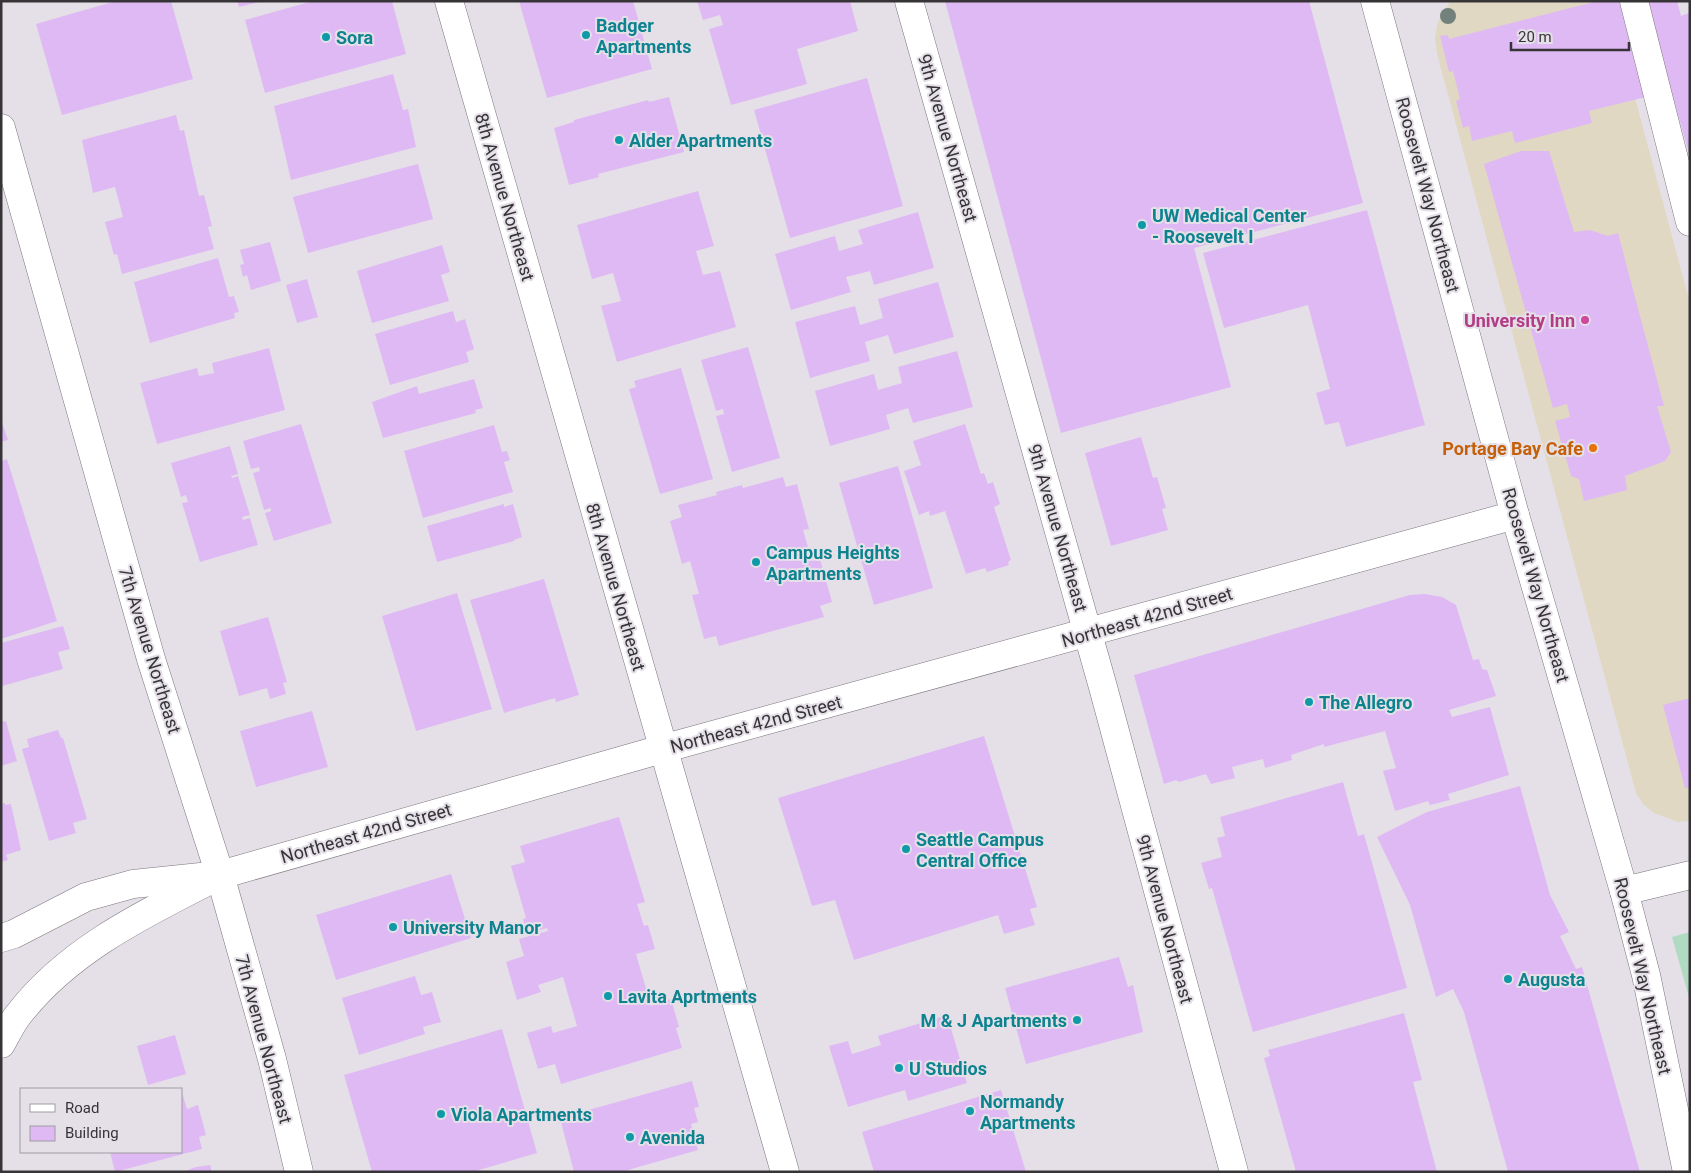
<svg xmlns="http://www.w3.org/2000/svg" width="1691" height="1173" viewBox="0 0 1691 1173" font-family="Roboto,sans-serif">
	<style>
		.commercial { fill: #e0d8c3 }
		.green { fill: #b0dac2 }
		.building { fill: #dfb9f3 }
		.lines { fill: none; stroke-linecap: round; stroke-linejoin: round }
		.minor-casing { stroke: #7b767d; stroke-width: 29 }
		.major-casing { stroke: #7b767d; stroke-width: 29 }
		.highway-casing { stroke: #7b767d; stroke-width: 29 }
		.minor { stroke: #fff; stroke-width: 28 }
		.major { stroke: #fff; stroke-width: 28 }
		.highway { stroke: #fff; stroke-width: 28 }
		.tree { fill: #72817c }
		.culture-dot { fill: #0f9aa8; stroke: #e5e0e8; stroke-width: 2 }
		.hotel-dot { fill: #d1479c; stroke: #e5e0e8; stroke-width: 2 }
		.food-dot { fill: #e8710a; stroke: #e5e0e8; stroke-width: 2 }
		.labels { text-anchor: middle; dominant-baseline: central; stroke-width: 4; stroke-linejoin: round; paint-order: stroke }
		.culture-label { font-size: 18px; font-weight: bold; fill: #0d838f; stroke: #e5e0e8; text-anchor: start }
		.street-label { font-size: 18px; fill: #363437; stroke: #e5e0e8 }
		.hotel-label { font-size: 18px; font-weight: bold; fill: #b23c85; stroke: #e5e0e8; text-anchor: end }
		.food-label { font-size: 18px; font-weight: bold; fill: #c56008; stroke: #e5e0e8; text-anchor: end }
	</style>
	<rect width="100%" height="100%" fill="#e5e0e8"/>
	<polygon class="commercial" points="1451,1 1609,1 1690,303 1690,821 1678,822 1654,813 1643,804 1636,793 1437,54 1435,39 1437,25 1443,12"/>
	<polygon class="green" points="1690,932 1690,1001 1672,937"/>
	<g class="building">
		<polygon points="116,1 171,1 193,79 62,115 36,24"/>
		<polygon points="237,1 259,1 259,2 239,7"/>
		<polygon points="313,1 392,1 406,54 265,93 245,20"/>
		<polygon points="519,1 633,1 652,69 547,98"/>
		<polygon points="697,1 850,1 858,31 797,49 807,84 731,105 709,29 723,25 720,15 703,20"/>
		<polygon points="945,1 1309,1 1363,203 1194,248 1231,387 1061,433"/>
		<polygon points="1598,1 1622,1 1646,97 1589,111 1592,123 1515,143 1512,131 1472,141 1469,126 1463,128 1456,101 1460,99 1453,71 1449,72 1440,36 1448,35 1449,39"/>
		<polygon points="1646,1 1677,1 1681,16 1689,13 1690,15 1690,157"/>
		<polygon points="393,74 403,110 408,109 416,147 291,180 274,106"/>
		<polygon points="867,78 903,206 790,238 754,110"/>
		<polygon points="669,97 684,152 598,174 599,177 569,185 554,128 574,122 574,120 648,100 649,102"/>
		<polygon points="176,115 180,131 184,130 199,196 204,195 212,226 208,227 214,249 122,274 117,254 114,255 105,222 123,217 115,187 93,193 82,140"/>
		<polygon points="1521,151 1549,151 1574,232 1590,230 1608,236 1618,233 1664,406 1657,406 1671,452 1665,461 1625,476 1627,490 1584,501 1579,479 1571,476 1555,421 1570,417 1567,404 1553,408 1484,164"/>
		<polygon points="418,164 433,219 308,253 293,197"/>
		<polygon points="698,191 714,246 696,251 703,275 720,271 736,327 617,362 601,306 621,301 613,273 592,279 577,225"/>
		<polygon points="1367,210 1425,425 1346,447 1339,422 1325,425 1316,393 1330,389 1308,305 1224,328 1203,253"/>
		<polygon points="918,212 934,268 874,285 870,271 846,277 851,292 791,310 775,254 835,236 839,251 863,244 858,230"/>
		<polygon points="270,242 281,281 251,290 247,275 243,277 240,265 244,264 240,250"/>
		<polygon points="442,245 450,272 441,275 449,301 372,323 357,271"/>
		<polygon points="218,258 229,297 234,296 239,312 234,313 235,318 150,343 134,282"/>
		<polygon points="307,279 318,317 297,323 286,285"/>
		<polygon points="938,282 954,337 894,354 888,335 865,342 870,361 810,378 795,322 855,306 860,325 883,318 878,299"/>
		<polygon points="453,311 456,322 465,319 474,349 466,352 469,362 390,385 375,334"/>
		<polygon points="748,347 780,458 732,472 716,416 724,414 723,409 716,411 701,360"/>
		<polygon points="269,348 285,410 157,444 140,383 197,368 199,376 214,373 212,363"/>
		<polygon points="957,351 973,407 913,423 908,408 886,415 890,429 830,446 815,391 874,374 878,390 902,383 898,367"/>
		<polygon points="681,368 713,479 660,494 629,389 636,387 634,381"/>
		<polygon points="474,379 483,408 475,410 476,413 383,438 372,402 417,386 419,394"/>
		<polygon points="1,420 8,440 1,442"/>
		<polygon points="301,424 332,523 274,541 265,513 271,511 271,508 264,510 253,473 260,471 259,467 251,469 243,441"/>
		<polygon points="965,424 981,474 984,473 988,484 993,482 1000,504 994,507 1011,560 1008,562 1009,565 987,572 985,568 966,574 945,511 930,516 929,511 919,515 904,471 921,465 913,441"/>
		<polygon points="494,425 502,452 507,451 510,460 504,462 513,492 423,518 404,451"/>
		<polygon points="1141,437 1153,478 1157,477 1166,508 1162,509 1168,530 1111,546 1085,453"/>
		<polygon points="230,446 238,474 231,476 232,478 238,476 250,515 242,517 243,520 250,518 258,545 200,562 182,503 188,502 186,495 181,497 171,463"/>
		<polygon points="7,459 57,621 1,639 1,461"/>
		<polygon points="898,466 933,588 874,605 839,483"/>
		<polygon points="783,477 786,487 797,484 809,529 803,530 812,561 820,559 832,602 820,606 824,617 719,646 716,636 704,639 692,595 699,594 690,561 682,564 670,521 682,517 678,505 717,495 716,492 742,485 743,488"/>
		<polygon points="504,504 504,507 513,504 522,537 514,540 514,541 437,562 427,526"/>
		<polygon points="544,579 579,695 556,702 555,698 504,713 470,600"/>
		<polygon points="457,593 492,709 416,731 382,616"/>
		<polygon points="1425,594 1442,597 1456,605 1473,660 1479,659 1482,669 1487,670 1496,696 1449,710 1452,717 1490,707 1509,775 1448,794 1450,800 1430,805 1428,801 1395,811 1383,771 1396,768 1385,731 1324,747 1324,744 1291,755 1292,760 1265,768 1263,759 1232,767 1235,778 1211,784 1206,774 1179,782 1176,780 1164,784 1134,675 1410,595"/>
		<polygon points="268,617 287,682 283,683 286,694 270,699 267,688 239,696 220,631"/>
		<polygon points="63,626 70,649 58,652 63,669 2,686 1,643"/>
		<polygon points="1690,698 1690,788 1685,788 1663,705"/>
		<polygon points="312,711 328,767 256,787 240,731"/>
		<polygon points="6,721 17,761 1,766 1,722"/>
		<polygon points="58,730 61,738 63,738 87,819 73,823 76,833 49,841 22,749 29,747 27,739"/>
		<polygon points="984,736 1037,907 1030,909 1035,925 1004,934 998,915 854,960 835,900 812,906 778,798"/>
		<polygon points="1343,782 1358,836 1364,834 1407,988 1253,1032 1212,888 1209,889 1201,863 1222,857 1217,838 1225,836 1220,817"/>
		<polygon points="1520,786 1550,895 1569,932 1560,936 1576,969 1582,967 1640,1172 1508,1172 1464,1012 1453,989 1436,997 1410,905 1377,837 1427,812"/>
		<polygon points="5,803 5,805 11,804 21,850 6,855 8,860 1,862 1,804"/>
		<polygon points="619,817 645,902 637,904 644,926 648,925 655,949 636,954 651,1006 671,999 679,1027 676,1028 682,1048 561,1084 555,1064 538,1069 527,1033 551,1026 553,1033 577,1026 563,977 538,985 541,992 517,1000 506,962 524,956 519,939 548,931 547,928 527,934 523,919 526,918 511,866 525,862 520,846"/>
		<polygon points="451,874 471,938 336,980 316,915"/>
		<polygon points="1119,957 1128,987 1133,985 1143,1032 1026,1064 1005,988"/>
		<polygon points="415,976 421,995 432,992 441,1022 423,1027 425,1034 359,1055 342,998"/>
		<polygon points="1404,1013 1422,1080 1413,1082 1437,1172 1296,1172 1264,1058 1270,1056 1268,1050"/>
		<polygon points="947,1015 967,1083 908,1101 905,1090 848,1107 829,1046 848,1041 852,1054 881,1045 878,1036"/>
		<polygon points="502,1029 537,1153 472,1172 372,1172 344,1075"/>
		<polygon points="175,1035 186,1074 148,1085 137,1046"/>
		<polygon points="692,1081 699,1107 694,1108 698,1122 691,1124 698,1150 621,1172 574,1172 560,1118"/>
		<polygon points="181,1089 187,1109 198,1105 206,1135 199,1137 202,1149 115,1172 110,1152 181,1152"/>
		<polygon points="1001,1090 1026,1172 874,1172 862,1132"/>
		<polygon points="210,1165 212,1172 183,1172 196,1167"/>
	</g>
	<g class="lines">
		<g class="minor-casing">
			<g id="minor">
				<polyline points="449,1 785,1172"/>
				<polyline points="909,1 1103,687 1234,1172"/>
				<polyline points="1634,1 1690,222"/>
				<polyline points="220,875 272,1059 299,1172"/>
				<polyline points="1624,891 1690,875"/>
				<polyline points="1,938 14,934 86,897 133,884 220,875 662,749 1515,515"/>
			</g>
		</g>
		<g class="major-casing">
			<g id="major">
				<polyline points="1375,1 1515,515 1624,891 1646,975 1687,1172"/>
				<polyline points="1,128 151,659 220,875"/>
			</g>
		</g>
		<g class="highway-casing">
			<path id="highway" d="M1,1044C7,1034 12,1022 19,1014C70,948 148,912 220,875"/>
		</g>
		<use href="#minor" class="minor"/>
		<use href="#major" class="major"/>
		<use href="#highway" class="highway"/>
	</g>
	<circle class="tree" cx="1448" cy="16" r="8"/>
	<g class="culture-dot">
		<circle cx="586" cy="35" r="5"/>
		<circle cx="326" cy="37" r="5"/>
		<circle cx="619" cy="140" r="5"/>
		<circle cx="1142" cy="225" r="5"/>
		<circle cx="756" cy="562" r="5"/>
		<circle cx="1309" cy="702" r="5"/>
		<circle cx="906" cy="849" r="5"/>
		<circle cx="393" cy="927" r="5"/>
		<circle cx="1508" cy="979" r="5"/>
		<circle cx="608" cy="996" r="5"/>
		<circle cx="1077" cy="1020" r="5"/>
		<circle cx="899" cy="1068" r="5"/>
		<circle cx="970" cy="1111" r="5"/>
		<circle cx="441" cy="1114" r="5"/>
		<circle cx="630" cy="1137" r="5"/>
	</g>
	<circle class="hotel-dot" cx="1585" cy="320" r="5"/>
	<circle class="food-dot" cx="1593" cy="448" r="5"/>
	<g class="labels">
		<g class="culture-label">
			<text x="596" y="25">Badger<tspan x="596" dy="21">Apartments</tspan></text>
			<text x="336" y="37">Sora</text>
			<text x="629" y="140">Alder Apartments</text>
			<text x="1152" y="215">UW Medical Center<tspan x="1152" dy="21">- Roosevelt I</tspan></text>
			<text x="766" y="552">Campus Heights<tspan x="766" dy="21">Apartments</tspan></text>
			<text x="1319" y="702">The Allegro</text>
			<text x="916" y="839">Seattle Campus<tspan x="916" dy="21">Central Office</tspan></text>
			<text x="403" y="927">University Manor</text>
			<text x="1518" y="979">Augusta</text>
			<text x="618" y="996">Lavita Aprtments</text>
			<text x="1067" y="1020" text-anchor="end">M &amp; J Apartments</text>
			<text x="909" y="1068">U Studios</text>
			<text x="980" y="1101">Normandy<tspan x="980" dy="21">Apartments</tspan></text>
			<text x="451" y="1114">Viola Apartments</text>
			<text x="640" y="1137">Avenida</text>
		</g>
		<g class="street-label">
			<text transform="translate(948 138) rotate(74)">9th Avenue Northeast</text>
			<text transform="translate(1428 195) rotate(75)">Roosevelt Way Northeast</text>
			<text transform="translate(505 197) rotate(74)">8th Avenue Northeast</text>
			<text transform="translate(1058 528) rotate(74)">9th Avenue Northeast</text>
			<text transform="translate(1536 585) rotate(74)">Roosevelt Way Northeast</text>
			<text transform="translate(616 587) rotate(74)">8th Avenue Northeast</text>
			<text transform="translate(1147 617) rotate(-16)">Northeast 42nd Street</text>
			<text transform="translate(150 650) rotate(73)">7th Avenue Northeast</text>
			<text transform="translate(756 724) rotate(-15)">Northeast 42nd Street</text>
			<text transform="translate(366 833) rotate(-16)">Northeast 42nd Street</text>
			<text transform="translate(1165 919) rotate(75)">9th Avenue Northeast</text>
			<text transform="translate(1643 976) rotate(77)">Roosevelt Way Northeast</text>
			<text transform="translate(264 1039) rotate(75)">7th Avenue Northeast</text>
		</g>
		<g class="hotel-label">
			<text x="1575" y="320">University Inn</text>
		</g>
		<g class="food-label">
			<text x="1583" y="448">Portage Bay Cafe</text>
		</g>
	</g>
	<rect width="1691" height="1173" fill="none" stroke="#363437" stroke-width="5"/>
	<rect x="20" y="1088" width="162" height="65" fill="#e5e0e8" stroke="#9f9ba1"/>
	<rect x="30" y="1104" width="25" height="8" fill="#ffffff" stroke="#9f9ba1"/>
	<text x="65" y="1113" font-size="15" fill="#363437">Road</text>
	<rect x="30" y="1126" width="25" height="15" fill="#dfb9f3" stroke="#9f9ba1"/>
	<text x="65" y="1138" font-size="15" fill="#363437">Building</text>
	<path d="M1511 42v8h118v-8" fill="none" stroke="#363437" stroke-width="2.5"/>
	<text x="1518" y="42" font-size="15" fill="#363437" stroke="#e5e0e8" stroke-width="4" paint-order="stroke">20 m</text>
</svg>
